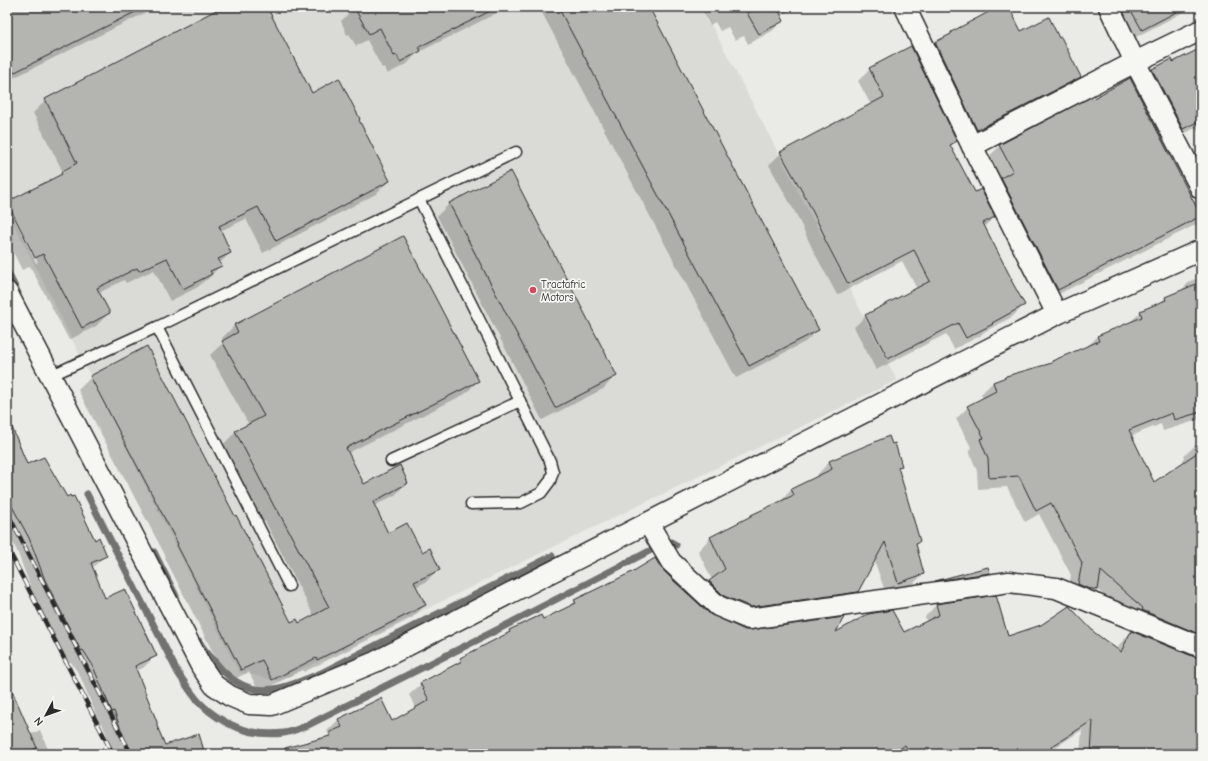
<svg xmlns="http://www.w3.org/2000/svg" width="1208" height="761" viewBox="0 0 1208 761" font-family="'Comic Neue',sans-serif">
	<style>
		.built { fill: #dadad6 }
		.shadow { fill: #0003; fill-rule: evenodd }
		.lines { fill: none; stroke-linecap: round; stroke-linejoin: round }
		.stream { stroke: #727270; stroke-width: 7 }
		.building { fill: #b4b4b1; stroke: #2b2b2b }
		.service-casing { stroke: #2b2b2b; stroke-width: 13 }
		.minor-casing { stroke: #2b2b2b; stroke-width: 23 }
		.service { stroke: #f6f6f2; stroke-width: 10 }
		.minor { stroke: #f6f6f2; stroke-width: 20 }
		.rail-casing { stroke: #2b2b2b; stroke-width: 4.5 }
		.rail { stroke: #f6f6f2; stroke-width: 3; stroke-dasharray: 9; stroke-linecap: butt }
		.poi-dot { fill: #d1495b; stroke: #f6f6f2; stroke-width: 1.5 }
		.labels { text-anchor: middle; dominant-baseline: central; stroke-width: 3.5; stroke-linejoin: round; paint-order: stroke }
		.poi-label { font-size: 11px; fill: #2b2b2b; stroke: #f6f6f2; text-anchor: start }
	</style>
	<rect width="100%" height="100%" fill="#eaeae6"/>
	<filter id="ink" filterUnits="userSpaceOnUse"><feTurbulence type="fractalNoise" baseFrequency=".025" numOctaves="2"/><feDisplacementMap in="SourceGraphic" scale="8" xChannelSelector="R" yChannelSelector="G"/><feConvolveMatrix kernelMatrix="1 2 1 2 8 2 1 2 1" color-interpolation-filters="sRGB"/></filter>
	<g filter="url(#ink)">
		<polygon class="built" points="7,7 702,7 897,380 278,681 239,672 7,210"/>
		<g class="shadow">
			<polygon points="7,7 157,7 7,81"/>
			<path d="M224,7H266L311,94L358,120L388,181L376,194L263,253L246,219L220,231L230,253L219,264L220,266L208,279L204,281L198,287L170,301L154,270L126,283L124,280L99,293L109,313L96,326L69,340L30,266L22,270L7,240V202L56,178L63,172L33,113L46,100ZM8,206H10L38,262L36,263Z"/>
			<polygon points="356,7 509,7 417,53 407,64 387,74 384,67 382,68 367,40 356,46 349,34 347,35 341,21"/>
			<polygon points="539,7 647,7 818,330 805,342 736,378"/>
			<polygon points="701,7 797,7 780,16 782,21 772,31 748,44 744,36 735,40 728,27 720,31 715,22 710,25"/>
			<polygon points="1001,7 1008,7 1021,32 1080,77 1071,86 968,139 926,53 935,43 947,38 951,33"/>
			<polygon points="1115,7 1193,7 1132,39"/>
			<polygon points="1201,49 1201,138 1196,128 1170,140 1140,83 1152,70 1171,60 1173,63"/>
			<polygon points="870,69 956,141 950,147 974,194 994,217 984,227 1010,281 1024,305 1012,317 984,332 980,336 954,349 946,334 876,370 854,327 866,316 917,289 902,261 837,295 813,250 797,216 769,165 781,153 871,105 858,81"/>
			<polygon points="1000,146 1193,202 1196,200 1201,201 1201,222 1045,301 987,158"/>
			<polygon points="450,203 615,376 603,389 542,420 437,216"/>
			<polygon points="1201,277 1201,419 1163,431 1161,424 1131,436 1154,484 1184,463 1183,460 1185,458 1184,456 1201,440 1201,657 1198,651 1132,620 1098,590 1086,601 1067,596 1071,575 1039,514 1025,522 1007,487 978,489 977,471 969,451 972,449 956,419 968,407 983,399 981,394 993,382 1050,364 1052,362 1086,348 1097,337 1129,323 1141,312 1159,304 1165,298 1180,292 1190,281"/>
			<polygon points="235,325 478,381 465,394 348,453 364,485 407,482 395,495 374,506 388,534 421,553 438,569 426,582 415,587 425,605 412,618 304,672 303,670 259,692 249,672 228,682 165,558 166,557 78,390 91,377 291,624 299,624 314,616 265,521 263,522 223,445 235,432 249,425 210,355 224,342 222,338"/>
			<polygon points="7,416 27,465 66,498 106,555 92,568 104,600 155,656 143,668 136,671 167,754 114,754 102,723 100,724 80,676 71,662 68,663 33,593 17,551 7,532"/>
			<polygon points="888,437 900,466 898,469 915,545 923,574 911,586 886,594 874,560 857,591 844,604 738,619 697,594 712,580 698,551 710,538 749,518 751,515 779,503 791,490 818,477 817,475 829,462"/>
			<polygon points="987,568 988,573 982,579 930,587 935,582"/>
			<polygon points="660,569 710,615 745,631 833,635 904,633 927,622 925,617 936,605 1007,638 1095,634 1117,650 1120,644 1131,632 1196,659 1201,659 1201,658 1201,754 1080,754 1082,730 1050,751 1051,754 266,754 325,738 329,735 327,731 339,719 391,723 416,708 409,695 421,684 453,667 461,659 505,636 509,631 540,616 542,620 568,608 575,601 633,573"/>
			<polygon points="7,677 15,697 14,698 30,735 40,730 50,754 7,754"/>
		</g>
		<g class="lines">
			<g class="stream">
				<polyline points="7,271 18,293"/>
				<path d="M87,494L178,673C185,683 192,695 200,703C223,726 253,737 284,733C292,732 300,728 308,725L491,633L661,545L671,542L676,545"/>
				<polyline points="154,552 176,596"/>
				<path d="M199,641C203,649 210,656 216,663C249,704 279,690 321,673L552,556"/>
			</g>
		</g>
		<g class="building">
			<polygon points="7,7 145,7 7,76"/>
			<polygon points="222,7 267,7 312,93 339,78 360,119 359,120 390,181 276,241 258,207 219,226 231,253 218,259 222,266 210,271 212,274 183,289 167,258 139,271 137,268 97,288 110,313 82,328 43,254 35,258 7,202 62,174 61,172 77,163 45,99"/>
			<polygon points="354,7 498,7 419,47 421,51 400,62 397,55 394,56 380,28 369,34"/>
			<polygon points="558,7 649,7 819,330 749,366"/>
			<polygon points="759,7 777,7 784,21 759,34 747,13"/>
			<polygon points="998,7 1009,7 1021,31 1049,17 1059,38 1061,37 1081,77 977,130 935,42 951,34 951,32"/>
			<polygon points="1129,7 1186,7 1142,30"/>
			<polygon points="911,46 957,141 950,145 975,192 981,189 995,217 983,223 1012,280 1011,280 1025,305 992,323 993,324 966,338 958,323 888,359 865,315 930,281 914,250 848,284 824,238 825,237 809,204 780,152 884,97 869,68"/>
			<polygon points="1201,48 1201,120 1183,129 1152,69 1172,59 1173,62"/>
			<polygon points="1130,78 1201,216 1058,290 1001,178 1013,171 999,145 1091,97 1092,99"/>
			<polygon points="511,171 617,376 555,408 449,203"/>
			<polygon points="403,236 479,381 346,448 364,484 400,465 408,483 373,502 388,533 407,523 422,552 430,548 440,570 414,582 426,605 317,660 316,658 272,680 262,660 241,670 177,545 178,544 90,376 147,346 235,516 236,515 291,622 297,619 299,623 329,607 277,509 276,510 235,431 264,416 222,341 238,332 234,325"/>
			<polygon points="1201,282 1201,412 1174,420 1172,413 1129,430 1154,482 1201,450 1201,635 1142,610 1143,608 1101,571 1098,590 1087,588 1078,584 1082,563 1051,503 1036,511 1019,476 989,478 988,459 980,439 984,438 967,406 996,391 993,382 1006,377 1006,376 1052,363 1052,361 1099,341 1097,336 1142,317 1140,311 1166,300 1165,297"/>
			<polygon points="7,415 27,464 44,457 67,497 70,495 71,497 74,496 95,540 99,537 107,556 91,563 105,598 125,589 157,656 135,666 157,722 157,726 165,745 199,734 205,754 133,754 125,740 114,711 112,712 92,664 83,650 81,651 45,580 29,538 7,497"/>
			<polygon points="889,436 892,444 895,443 902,466 898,467 920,541 916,544 924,574 898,583 885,542 858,592 751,607 724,596 709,581 725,569 710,537 751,516 751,515 794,495 791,489 832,469 829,461"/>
			<polygon points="655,558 661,568 675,582 710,614 745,630 750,630 844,617 836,632 868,614 892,610 904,632 939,615 936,604 996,595 1008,636 1041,625 1069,606 1095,633 1121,652 1131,631 1197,658 1201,658 1201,754 1091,754 1093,720 1051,747 1054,754 910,754 905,745 893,754 286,754 285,748 330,736 330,732 342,727 338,719 381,698 392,721 429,700 420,683 462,661 460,658 510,632 509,630 541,615 543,619 576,603 574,600 632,572"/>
			<polygon points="988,567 990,573 935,581"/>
			<polygon points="7,679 37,748 24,754 7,754"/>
		</g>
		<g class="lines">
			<g class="service-casing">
				<g id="service">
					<polyline points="157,327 289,586"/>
					<polyline points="50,376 157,327 516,152"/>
					<polyline points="391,461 520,401 419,199"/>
					<polyline points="471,504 521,503 541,493 550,481 553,472 550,461 520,401"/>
				</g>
			</g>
			<g class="minor-casing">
				<g id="minor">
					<polyline points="905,7 972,146 1057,314"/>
					<polyline points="1109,7 1135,62 1201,189"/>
					<polyline points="972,146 1135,62 1201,30"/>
					<polyline points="7,292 201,666 214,685 230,696 249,704 272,705 375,662 1057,314 1201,250"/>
					<polyline points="648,523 671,562 718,606 749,619 1009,582 1056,588 1201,647"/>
				</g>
			</g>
			<use href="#service" class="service"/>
			<use href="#minor" class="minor"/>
			<g class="rail-casing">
				<g id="rail">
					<polyline points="7,512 131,754"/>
					<polyline points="7,547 113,754"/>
				</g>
			</g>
			<use href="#rail" class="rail"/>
		</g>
	</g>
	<circle class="poi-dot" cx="533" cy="290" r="4"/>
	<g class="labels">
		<g class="poi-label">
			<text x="541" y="284">Tractafric<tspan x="541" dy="13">Motors</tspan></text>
		</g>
	</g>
	<rect width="1208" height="761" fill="none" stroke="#f6f6f2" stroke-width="24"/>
	<rect x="12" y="12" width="1184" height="737" fill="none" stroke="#2b2b2b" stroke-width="1.5" filter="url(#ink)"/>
	<g transform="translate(46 715) rotate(229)" stroke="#f6f6f2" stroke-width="3" paint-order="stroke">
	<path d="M0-3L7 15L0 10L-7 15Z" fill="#2b2b2b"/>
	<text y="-6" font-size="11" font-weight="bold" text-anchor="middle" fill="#2b2b2b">N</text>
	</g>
</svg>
